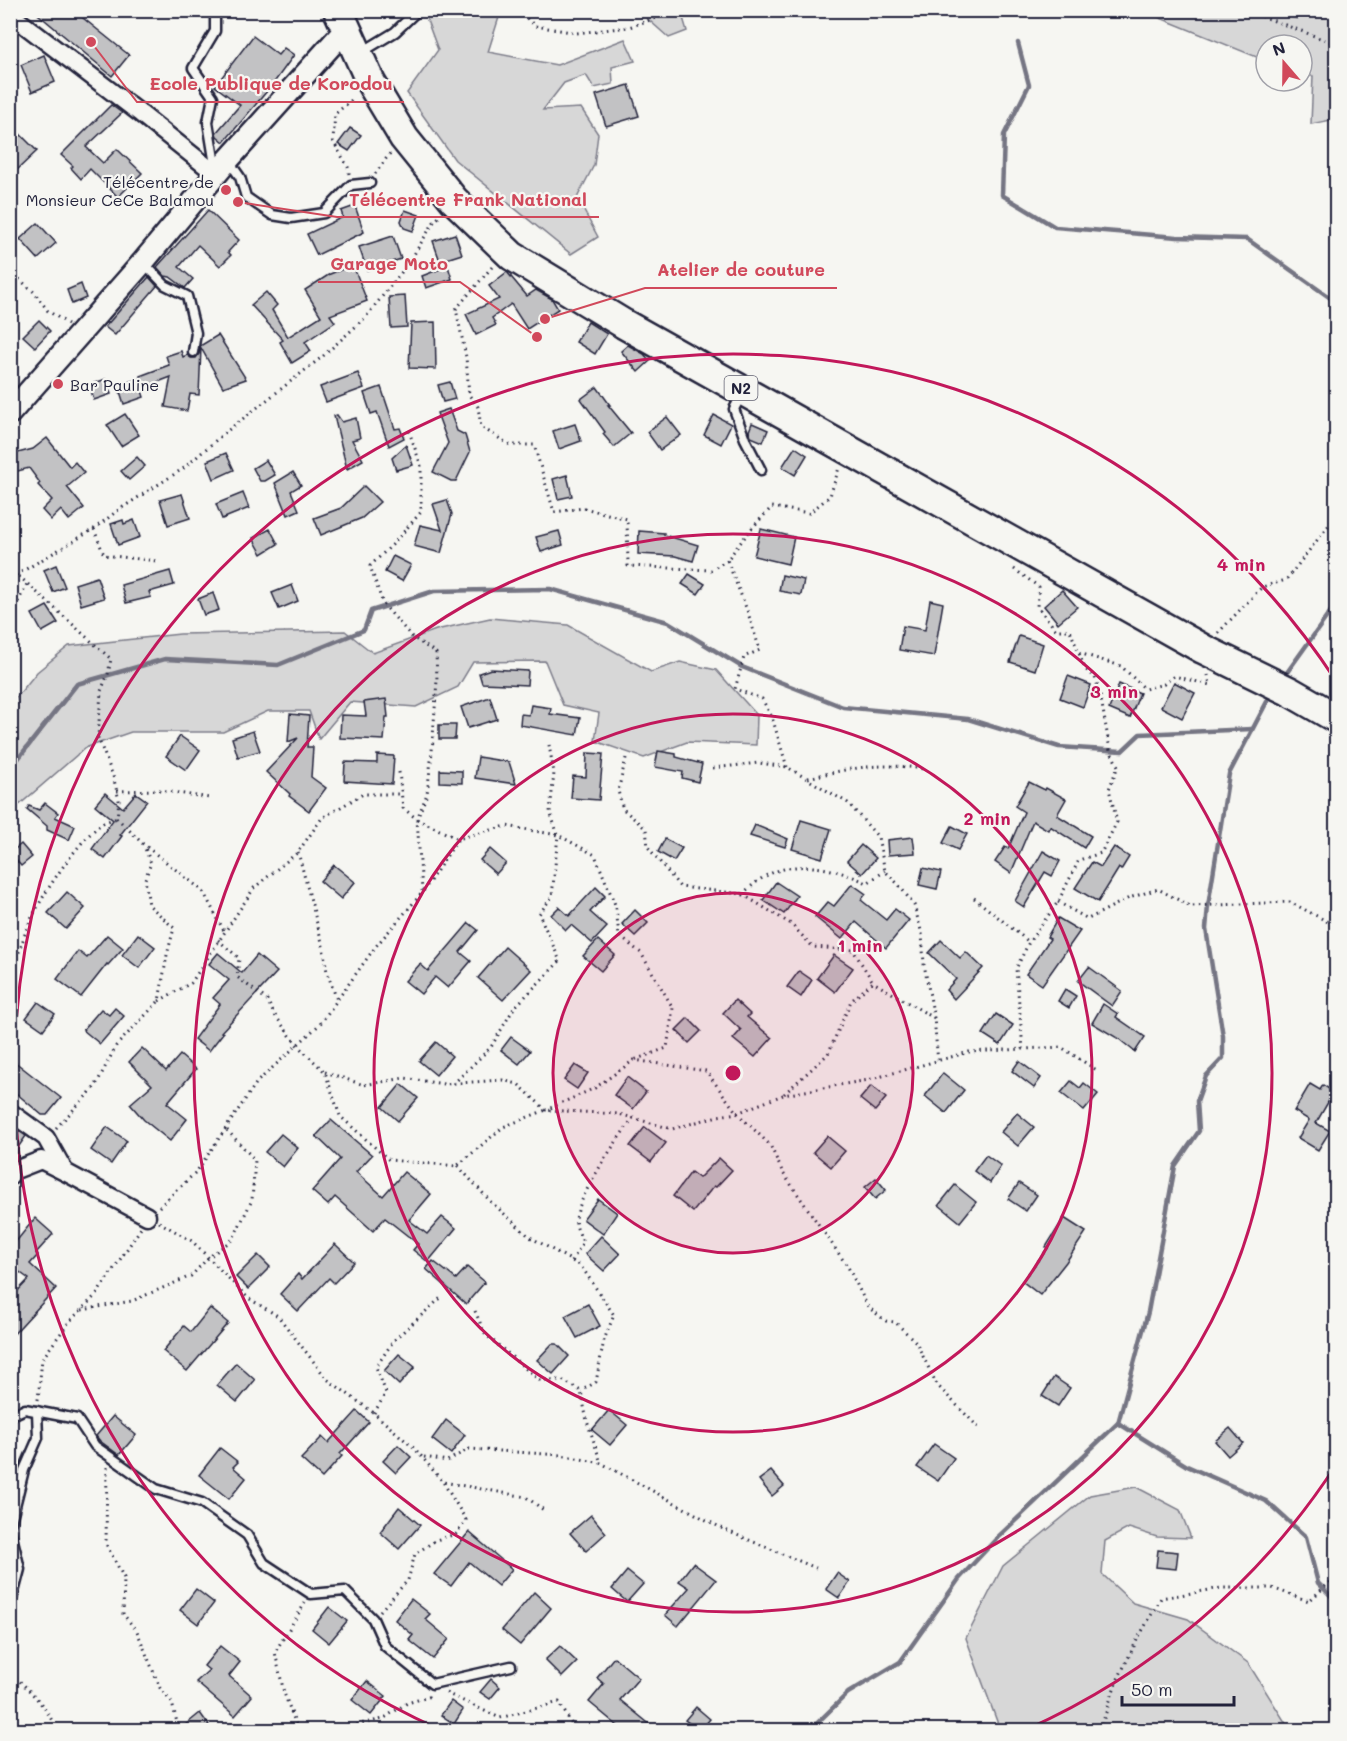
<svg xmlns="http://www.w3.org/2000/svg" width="1347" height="1741" viewBox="0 0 1347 1741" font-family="Mali,sans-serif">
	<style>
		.green { fill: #d7d7d7; stroke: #7c7c89; stroke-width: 1.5 }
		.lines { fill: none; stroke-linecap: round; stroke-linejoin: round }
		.stream { stroke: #757583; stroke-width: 4.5 }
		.building { fill: #c2c2c4; stroke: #22223b; stroke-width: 1.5 }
		.service-casing { stroke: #22223b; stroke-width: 13 }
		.minor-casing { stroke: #22223b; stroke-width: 21 }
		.tertiary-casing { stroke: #22223b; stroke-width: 26 }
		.trunk-casing { stroke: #22223b; stroke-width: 33 }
		.path { stroke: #22223b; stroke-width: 3; stroke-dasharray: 1.5 4.5; stroke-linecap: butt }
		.service { stroke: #f6f6f2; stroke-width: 8 }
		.minor { stroke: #f6f6f2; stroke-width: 16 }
		.tertiary { stroke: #f6f6f2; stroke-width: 21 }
		.trunk { stroke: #f6f6f2; stroke-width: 28 }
		.ring { fill: none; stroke: #c2185b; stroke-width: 3 }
		.poi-dot { fill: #d1495b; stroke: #f6f6f2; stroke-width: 2 }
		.labels { text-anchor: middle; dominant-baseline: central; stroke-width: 4.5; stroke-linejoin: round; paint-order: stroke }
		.shield { fill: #f6f6f2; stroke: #626272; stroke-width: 1.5 }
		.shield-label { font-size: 15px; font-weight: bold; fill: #22223b }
		.poi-label { font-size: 16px; fill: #22223b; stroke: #f6f6f2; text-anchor: end }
		.centre { fill: #c2185b; stroke: #f6f6f2; stroke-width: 3 }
		.ring-label { font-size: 18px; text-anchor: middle; font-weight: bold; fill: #c2185b; stroke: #f6f6f2; stroke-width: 4.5; stroke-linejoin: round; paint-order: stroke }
		.leader { fill: none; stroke: #d1495b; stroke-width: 2 }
		.callout-dot { fill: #d1495b; stroke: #f6f6f2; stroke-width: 2 }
		.callout-label { font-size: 18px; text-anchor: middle; font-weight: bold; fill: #d1495b; stroke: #f6f6f2; stroke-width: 4.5; stroke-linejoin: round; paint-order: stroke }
	</style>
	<rect width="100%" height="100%" fill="#f6f6f2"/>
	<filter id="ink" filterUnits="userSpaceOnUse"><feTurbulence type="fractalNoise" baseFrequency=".0167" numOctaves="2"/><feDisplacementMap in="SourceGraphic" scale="12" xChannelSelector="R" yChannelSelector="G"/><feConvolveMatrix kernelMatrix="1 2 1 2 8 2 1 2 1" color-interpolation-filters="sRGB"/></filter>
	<g filter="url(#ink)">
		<g class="green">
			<polygon points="433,10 501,11 488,52 557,65 625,39 635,61 612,67 613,84 594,88 586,75 564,83 543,110 581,108 598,134 594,165 577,198 598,237 571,254 455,160 407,93 438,50 425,15"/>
			<polygon points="641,10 681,11 687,31 669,38 640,12"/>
			<polygon points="1143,11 1275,11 1297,19 1305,11 1336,11 1336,119 1311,124 1313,76 1302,76 1302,45 1266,45 1266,73 1257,57"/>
			<polygon points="490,618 568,625 651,672 680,662 716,670 757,715 756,745 687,742 644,758 595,741 599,713 563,705 545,661 473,662 458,687 416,707 350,702 319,739 309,711 268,711 223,732 131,732 85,748 11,812 11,704 37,672 69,646 180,634 345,631 373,653 436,630"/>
			<polygon points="1136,1487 1180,1510 1191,1538 1157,1537 1129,1528 1105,1541 1102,1574 1133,1603 1188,1619 1248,1663 1290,1730 1004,1730 998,1724 966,1638 1003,1566 1090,1495"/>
		</g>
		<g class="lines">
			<g class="stream">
				<polyline points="1018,43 1029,85 1004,135 1002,195 1055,227 1177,237 1247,239 1336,302"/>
				<polyline points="1283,678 1336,604"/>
				<polyline points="10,769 77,684 165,659 278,665 364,630 371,611 434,591 550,589 668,622 742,667 843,707 968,719 1059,747 1122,751 1140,734 1252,729"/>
				<polyline points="1118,1423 1187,1466 1266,1501 1306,1537 1318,1583 1336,1601"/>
				<polyline points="810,1730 848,1693 900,1662 959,1579 998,1537 1118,1423 1148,1312 1175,1166 1199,1131 1197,1101 1206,1076 1223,1058 1223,1036 1206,929 1208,906 1229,774 1271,694"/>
			</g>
		</g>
		<g class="building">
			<polygon points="33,10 73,10 129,55 112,76"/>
			<polygon points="253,36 278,55 284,48 294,55 273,84 224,142 217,136 216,133 240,105 215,86"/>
			<polygon points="44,55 55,82 32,92 21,65"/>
			<polygon points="629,85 639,116 606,126 596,95"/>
			<polygon points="111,105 122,113 86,147 103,163 117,149 142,173 118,197 90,169 81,179 71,168 73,166 61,155"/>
			<polygon points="350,128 361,135 349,151 338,144"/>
			<polygon points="20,134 37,151 16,171 10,165 10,144"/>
			<polygon points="355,206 364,232 317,255 307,234 343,217 341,211"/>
			<polygon points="208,210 239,240 228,252 231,255 220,266 198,245 179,267 193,279 185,288 170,277 165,276 157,267"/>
			<polygon points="405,210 419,215 413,231 404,228 401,221"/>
			<polygon points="38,223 56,243 38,259 20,239"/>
			<polygon points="455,234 462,254 440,261 433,241"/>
			<polygon points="393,236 401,259 367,270 359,247"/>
			<polygon points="353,265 367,301 330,315 335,322 305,342 311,351 292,363 280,342 283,340 251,305 266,292 277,305 272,310 288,337 321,316 305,290 330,274"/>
			<polygon points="448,266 452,279 426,288 422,276"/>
			<polygon points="507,272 527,296 536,290 552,299 558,309 527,329 511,304 492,318 496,325 476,335 466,314 499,299 489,286"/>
			<polygon points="149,277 157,286 115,335 105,327"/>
			<polygon points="81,284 86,298 72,304 67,290"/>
			<polygon points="405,296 407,327 391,328 389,297"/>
			<polygon points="39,320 50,331 35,347 23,336"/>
			<polygon points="435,322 436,369 409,368 411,323"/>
			<polygon points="588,322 607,334 595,354 576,342"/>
			<polygon points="218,335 246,379 223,387 201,348 199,395 190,394 187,411 165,407 171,377 145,387 140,376 169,365 166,356 181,351 183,357 187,355 191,358 196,358 199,354 200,346"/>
			<polygon points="628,345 644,354 650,361 638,372 621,351"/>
			<polygon points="358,373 364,388 326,402 320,387"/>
			<polygon points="106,379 111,394 94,400 89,385"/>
			<polygon points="138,379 144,397 124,404 118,385"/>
			<polygon points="450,382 455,399 443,402 438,385"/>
			<polygon points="381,387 395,429 400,428 404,438 389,446 377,412 371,414 364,393"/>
			<polygon points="597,387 610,405 608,405 631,433 614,447 603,434 605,432 581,399"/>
			<polygon points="449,409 457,431 465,435 470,452 456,481 451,481 433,472 448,443 437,413"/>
			<polygon points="125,414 139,435 121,446 107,425"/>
			<polygon points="337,415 342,422 356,418 360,438 352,440 363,460 347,469 334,416"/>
			<polygon points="714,415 731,424 721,444 704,435"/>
			<polygon points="667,417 681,435 660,450 647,432"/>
			<polygon points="752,423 768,430 763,442 751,437 749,431"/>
			<polygon points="575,424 581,441 559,449 553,431"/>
			<polygon points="47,438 70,467 75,462 84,473 67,487 84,508 69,520 61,510 51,520 42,510 52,500 38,485 40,483 29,468 10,473 10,455 33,449"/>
			<polygon points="406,445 413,465 396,470 392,458"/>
			<polygon points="795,447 807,455 795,475 782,467"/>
			<polygon points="226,453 234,470 214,479 207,461"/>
			<polygon points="137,457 145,466 129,480 121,471"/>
			<polygon points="266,460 275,475 265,481 260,481 253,468"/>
			<polygon points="293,472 301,485 291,491 299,510 288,515 275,483"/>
			<polygon points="567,475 572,496 558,499 553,479"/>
			<polygon points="364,486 380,502 362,518 321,535 314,518 341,508"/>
			<polygon points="243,493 249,508 222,519 216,504"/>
			<polygon points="182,494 190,518 168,525 160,500"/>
			<polygon points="447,500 452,514 441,553 414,546 420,525 442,530 433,504"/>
			<polygon points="123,520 124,524 134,520 140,537 118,545 111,524"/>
			<polygon points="270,529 278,544 262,554 253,538"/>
			<polygon points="761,529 794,537 788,564 754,556"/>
			<polygon points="559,531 563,545 541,552 536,537"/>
			<polygon points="639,531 664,533 664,535 698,545 693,561 675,556 638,554"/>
			<polygon points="393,556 411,565 402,581 385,572"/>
			<polygon points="56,565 65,587 53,592 44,570"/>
			<polygon points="170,571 174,585 149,592 151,597 126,603 121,585"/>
			<polygon points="689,574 705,584 698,594 682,584"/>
			<polygon points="782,575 804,580 801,595 779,591"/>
			<polygon points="97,577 104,598 81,605 75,584"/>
			<polygon points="292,585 298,601 279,609 272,593"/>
			<polygon points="1062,590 1077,607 1058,623 1044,606"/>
			<polygon points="213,593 219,610 204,615 198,599"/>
			<polygon points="930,600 943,603 934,656 899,650 903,626 925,630"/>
			<polygon points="47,606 58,623 42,632 32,614"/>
			<polygon points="1019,636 1043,644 1035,670 1010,662"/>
			<polygon points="491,669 528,671 527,685 482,683 479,673"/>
			<polygon points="1068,676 1091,685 1083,707 1060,698"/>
			<polygon points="1174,682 1195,693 1182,718 1161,707"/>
			<polygon points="1119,684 1140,693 1130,718 1109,709"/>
			<polygon points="490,697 497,719 468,728 461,707"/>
			<polygon points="386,699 388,717 386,717 384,740 340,738 341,715 366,716 364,702"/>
			<polygon points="531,705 551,708 550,714 580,718 577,735 520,725 521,714 529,715"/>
			<polygon points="290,714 309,716 307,747 313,747 311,777 326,788 309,811 289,796 290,794 266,772 298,738 288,742"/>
			<polygon points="439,725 456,725 455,739 439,739"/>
			<polygon points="253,731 260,751 238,757 232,738"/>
			<polygon points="180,736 200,750 186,770 166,756"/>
			<polygon points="658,751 676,754 676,757 702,764 698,782 682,778 683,772 655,767"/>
			<polygon points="587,753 603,754 599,800 571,798 573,776 586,777"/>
			<polygon points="377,755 394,756 392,784 344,781 345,762 377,763"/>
			<polygon points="478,757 509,762 516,784 475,778"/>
			<polygon points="440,770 462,771 462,783 440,782"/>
			<polygon points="1029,782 1045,790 1046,788 1066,799 1057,815 1091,836 1084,848 1050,826 1048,830 1033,821 1011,873 995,862 1005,847 1008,849 1024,812 1015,806"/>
			<polygon points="105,793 123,808 136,793 147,801 120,835 122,836 105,859 92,849 113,820 95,805"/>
			<polygon points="45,803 58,813 55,817 75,826 69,840 47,830 47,826 27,809 29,806 39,810"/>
			<polygon points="801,820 831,829 822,858 792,849"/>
			<polygon points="755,825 788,839 785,847 750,836"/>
			<polygon points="952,826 967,834 958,850 943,843"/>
			<polygon points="913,837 915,853 888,855 887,840"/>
			<polygon points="665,839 682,848 674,861 658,852"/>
			<polygon points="21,844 32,857 21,866 10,853"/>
			<polygon points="861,845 876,858 862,874 847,861"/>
			<polygon points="1114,847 1129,857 1121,870 1119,868 1098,902 1075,888 1092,862 1101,867"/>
			<polygon points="490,849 506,863 496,874 480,860"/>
			<polygon points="1043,851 1060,861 1052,876 1045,872 1024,907 1015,901"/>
			<polygon points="334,865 355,882 341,899 320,881"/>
			<polygon points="923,868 941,872 937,889 919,885"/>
			<polygon points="776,882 797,896 784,914 763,900"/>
			<polygon points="852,884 866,894 861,900 886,920 895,909 909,920 886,948 856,922 842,939 815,917 828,902 834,906"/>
			<polygon points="596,887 605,896 590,912 607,927 592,943 571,925 566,930 551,915 559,907 569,916"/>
			<polygon points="67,892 85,908 66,929 48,913"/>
			<polygon points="635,910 648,923 635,936 622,924"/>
			<polygon points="1058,918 1080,931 1042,985 1026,974 1050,939 1047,937"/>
			<polygon points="469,923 478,930 460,952 471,961 448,988 435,977 421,994 405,981 420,964 428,971"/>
			<polygon points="138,934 155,947 139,968 122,955"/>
			<polygon points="107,935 123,948 108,965 107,964 81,997 57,979 78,951 87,958"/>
			<polygon points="598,940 615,955 601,971 583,956"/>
			<polygon points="941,940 960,958 966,952 983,968 954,999 946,990 956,979 929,953"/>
			<polygon points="505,947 531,970 503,1000 478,978"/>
			<polygon points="218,953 242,973 257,955 277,972 221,1032 223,1033 209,1051 194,1039 220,1004 213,998 229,980 209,964"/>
			<polygon points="834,955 853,968 835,992 817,978"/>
			<polygon points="1089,967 1122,991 1112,1006 1078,981"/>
			<polygon points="799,971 812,980 801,997 787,987"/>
			<polygon points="1065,989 1076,996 1069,1008 1058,1001"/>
			<polygon points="735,1000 750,1014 747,1017 772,1038 755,1057 733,1039 741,1030 723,1013"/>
			<polygon points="38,1002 55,1014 43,1030 26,1018"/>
			<polygon points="1103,1004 1118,1014 1116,1017 1145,1037 1135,1052 1119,1039 1092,1023"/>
			<polygon points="115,1008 124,1016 100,1044 83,1030 101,1009 109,1015"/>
			<polygon points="996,1014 1013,1025 1000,1045 983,1034"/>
			<polygon points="688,1018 701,1031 689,1043 676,1030"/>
			<polygon points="511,1037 530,1051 519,1064 501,1050"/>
			<polygon points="436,1042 452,1056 436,1075 419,1061"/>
			<polygon points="142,1048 166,1071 180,1055 196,1069 167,1103 187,1119 170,1141 144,1120 130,1104 152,1085 129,1062"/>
			<polygon points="10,1058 61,1098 47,1115 42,1115 10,1088"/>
			<polygon points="1019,1061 1041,1078 1034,1088 1012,1071"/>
			<polygon points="575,1065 588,1073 577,1089 564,1080"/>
			<polygon points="943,1073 964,1090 946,1113 925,1096"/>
			<polygon points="627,1077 646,1092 633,1109 614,1095"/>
			<polygon points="1071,1081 1080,1088 1084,1083 1098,1094 1084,1111 1061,1093"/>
			<polygon points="401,1084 418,1098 398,1121 382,1107"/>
			<polygon points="1310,1084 1320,1090 1323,1085 1334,1092 1316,1123 1330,1131 1318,1150 1298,1138 1309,1120 1294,1111"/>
			<polygon points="871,1086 886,1098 875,1111 860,1099"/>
			<polygon points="1017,1113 1034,1127 1018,1146 1001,1132"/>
			<polygon points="331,1120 372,1155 356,1172 383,1196 404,1172 431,1194 409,1220 427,1234 442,1217 456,1228 428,1262 413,1250 418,1244 385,1218 373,1231 335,1197 328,1205 312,1191 340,1159 316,1136"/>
			<polygon points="10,1125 26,1136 10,1159"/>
			<polygon points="107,1127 127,1141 111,1164 91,1150"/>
			<polygon points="645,1127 666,1143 651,1162 630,1146"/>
			<polygon points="281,1134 298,1148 283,1167 265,1152"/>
			<polygon points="827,1136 845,1151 831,1167 813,1152"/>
			<polygon points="986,1155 1001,1166 990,1183 974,1171"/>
			<polygon points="719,1158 732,1170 716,1187 714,1186 693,1212 673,1196 691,1172 699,1178"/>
			<polygon points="876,1178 886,1190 875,1199 865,1187"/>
			<polygon points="1019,1183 1037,1195 1026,1211 1008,1199"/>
			<polygon points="955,1185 976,1202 960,1222 939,1205"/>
			<polygon points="598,1199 617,1213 603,1234 583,1219"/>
			<polygon points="35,1218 53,1234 36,1253 38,1255 30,1264 56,1288 10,1338 10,1299 29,1279 10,1265 10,1249"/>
			<polygon points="1064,1218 1086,1232 1066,1262 1040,1295 1022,1281 1048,1248 1046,1247"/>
			<polygon points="601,1236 620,1254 604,1271 585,1254"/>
			<polygon points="335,1244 354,1262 334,1283 329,1278 298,1311 280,1294 298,1274 302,1279"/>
			<polygon points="258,1255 270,1267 248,1289 236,1277"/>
			<polygon points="433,1261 456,1279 467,1267 485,1282 466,1304 426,1269"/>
			<polygon points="588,1304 600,1326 577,1338 565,1316"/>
			<polygon points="210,1308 228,1323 187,1371 163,1351 184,1326 191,1332"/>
			<polygon points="552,1344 557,1344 569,1356 553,1374 537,1360"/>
			<polygon points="399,1354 415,1367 399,1385 384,1371"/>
			<polygon points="236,1363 255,1380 237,1402 217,1385"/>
			<polygon points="1054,1377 1070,1388 1058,1406 1042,1396"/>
			<polygon points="609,1410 627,1425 610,1445 592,1430"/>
			<polygon points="357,1411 369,1422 340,1454 342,1456 322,1478 301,1459 322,1437 328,1443"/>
			<polygon points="113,1416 136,1435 119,1455 100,1441 96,1436"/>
			<polygon points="446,1420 465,1435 451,1454 432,1439"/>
			<polygon points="1230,1428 1243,1443 1228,1456 1215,1441"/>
			<polygon points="934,1444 954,1458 938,1481 917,1467"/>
			<polygon points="398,1445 411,1457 396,1473 383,1461"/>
			<polygon points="220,1448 238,1462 233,1467 246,1478 229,1499 199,1475"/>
			<polygon points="771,1471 784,1486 772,1496 759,1480"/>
			<polygon points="399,1507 420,1525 399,1549 380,1532"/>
			<polygon points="591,1515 606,1533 586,1551 570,1533"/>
			<polygon points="469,1532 512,1569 498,1586 469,1562 451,1586 434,1574"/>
			<polygon points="1158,1550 1178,1552 1176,1569 1156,1567"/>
			<polygon points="693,1563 716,1580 678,1626 665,1615 689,1588 679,1581"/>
			<polygon points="627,1571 643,1584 627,1602 612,1589"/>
			<polygon points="837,1573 850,1582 839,1598 826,1589"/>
			<polygon points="196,1589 214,1603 198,1624 180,1610"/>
			<polygon points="534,1592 551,1608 520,1645 502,1630"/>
			<polygon points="411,1599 430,1614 425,1619 449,1639 433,1659 409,1640 413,1635 395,1620"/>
			<polygon points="329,1607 347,1621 329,1643 312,1629"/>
			<polygon points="220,1646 240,1662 229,1676 252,1696 235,1716 196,1682 209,1670 204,1666"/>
			<polygon points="560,1646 577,1662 562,1677 545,1660"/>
			<polygon points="614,1657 639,1678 620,1700 658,1731 624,1731 589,1702 604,1684 597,1678"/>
			<polygon points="491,1679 500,1687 490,1699 480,1692"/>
			<polygon points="367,1681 386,1696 371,1715 352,1700"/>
			<polygon points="451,1701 463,1710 454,1724 441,1715"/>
			<polygon points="696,1707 710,1719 700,1731 685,1720"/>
			<polygon points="200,1713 213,1731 178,1731"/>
		</g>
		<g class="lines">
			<g class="service-casing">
				<g id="service">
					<polyline points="215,10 215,31 193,68 213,97 208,122 216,171"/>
					<polyline points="362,52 395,32 418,10"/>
					<polyline points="228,160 240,177 246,197 272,215 291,218 324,213 351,185 370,183"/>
					<polyline points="143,262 165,285 187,296 196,333 193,352"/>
					<polyline points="741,396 734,409 745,439 761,470"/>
					<polyline points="10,1416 25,1409 77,1419 95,1446 156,1489 202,1503 247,1535 264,1563 311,1594 345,1591 373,1619 385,1646 432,1684 511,1666"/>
					<polyline points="10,1526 24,1470 38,1438 37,1411"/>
					<polyline points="10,1528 20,1569 13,1596"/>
				</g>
			</g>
			<g class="minor-casing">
				<g id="minor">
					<polyline points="10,14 141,114 216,174"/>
					<polyline points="10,1112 46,1138 65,1172 147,1216"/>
					<polyline points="10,1176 13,1171 41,1160 65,1172"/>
				</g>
			</g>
			<g class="tertiary-casing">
				<polyline id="tertiary" points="10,413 143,262 228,160 345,30"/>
			</g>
			<g class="trunk-casing">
				<polyline id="trunk" points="338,10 371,83 404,138 454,200 512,256 624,324 1203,649 1289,691 1336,718"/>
			</g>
			<g class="path">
				<polyline points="518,10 535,26 577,33 629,27 680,10"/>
				<polyline points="1245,10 1336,44"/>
				<polyline points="349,174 348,167 333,141 335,114 354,98"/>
				<polyline points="375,174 391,152"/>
				<polyline points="492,267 456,309 466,357 469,395 478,407 481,427 510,445 534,445 554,512 584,508 627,519 628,566 711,570 727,560"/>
				<polyline points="10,271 34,292 48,311 68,324"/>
				<polyline points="409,431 421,466 421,512 392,545 370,566 383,604 412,637 436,653 437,680 432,752 427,794 417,819 422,891"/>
				<polyline points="94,529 104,555 157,561"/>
				<polyline points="10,568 111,659 108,674 101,691 98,738 113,776 119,800 117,818 143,844 203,891 224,931"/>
				<polyline points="1014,569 1039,587 1037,606 1056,630 1070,630 1085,669 1095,677 1100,693 1110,750 1118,766 1109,789 1117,822 1101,853 1079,860 1058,902 1029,942 1016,969 1023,1049"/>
				<polyline points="16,575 94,529 117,511 184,468 222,435 322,357 365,318 408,264 434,222 441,215"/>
				<polyline points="10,618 27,584"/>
				<polyline points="1218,633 1262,587 1286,580 1336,516"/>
				<polyline points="1079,653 1121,666 1145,689 1164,684 1174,676 1210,685 1208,675"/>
				<polyline points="626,758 618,791 623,809 646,829 648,847 680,887 742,894 791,924 813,947 853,950 873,982"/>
				<polyline points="787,767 772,717 762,699 735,689 744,657 760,650 747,610 727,560 751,529 772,507 809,513 830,496 839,468"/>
				<polyline points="713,768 759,763 787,767 848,803 878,837 885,871 898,884 914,905 922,934 924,964 934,1018 938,1062"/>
				<polyline points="399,772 403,808 417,819 458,839"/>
				<path d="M808,778C851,768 879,762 924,769"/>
				<polyline points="117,791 160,790 209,798"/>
				<polyline points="298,852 323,946 327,972 337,1000"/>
				<path d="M742,894C749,888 756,882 764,877C796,858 836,868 867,883L885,871"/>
				<polyline points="974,898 1029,942"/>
				<polyline points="1058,902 1088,919 1129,898 1158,889 1190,906 1290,902 1336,926"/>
				<polyline points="218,940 239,958 237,977 267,1000 274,1014 298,1046 325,1072 340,1116 389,1160 457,1166 503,1127 546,1110 619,1114 672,1129 718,1116 737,1113 783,1095 868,1080 969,1052 1061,1047 1098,1071"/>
				<path d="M10,968C20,956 22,940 28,926C41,896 75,845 100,825C105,821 112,820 117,818"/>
				<polyline points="159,1001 191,983 254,888 298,852 322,818 363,794 402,794"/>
				<polyline points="325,1072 364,1085 404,1078 444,1084 502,1080 518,1084 546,1110 595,1088 634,1060 706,1071 737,1113 770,1145 783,1173 848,1267 868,1307 886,1321 895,1322 916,1342 937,1385 978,1427"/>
				<polyline points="453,1084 491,1047 514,1008 560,961 539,914 552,897 558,835 550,812 554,773 549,745"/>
				<polyline points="784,1094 828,1054 851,1001 873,982 934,1018"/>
				<polyline points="56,1128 95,1087 116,1046 159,1001 167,955 174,928 149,905 145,879 151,863 144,846"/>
				<polyline points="458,1166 491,1202 530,1237 581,1266 614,1315 604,1340 596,1382 581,1391"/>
				<polyline points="159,1207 197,1171 257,1082 320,1024 376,946 422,893 458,839 506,826 558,835 595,855 616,907 619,936 641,953 673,1008 667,1048 634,1060"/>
				<polyline points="159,1222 192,1241 248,1298 278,1316 327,1379 374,1413 416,1450 443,1482 526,1497 545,1511"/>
				<path d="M572,1261L583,1242C581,1237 577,1230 576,1224C573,1202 619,1137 633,1118"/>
				<polyline points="82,1310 132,1301 191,1276 209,1257 233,1239 252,1200 255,1160 225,1128"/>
				<polyline points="475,1311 485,1334 539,1380 562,1380 581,1391 587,1421 601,1463"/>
				<polyline points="38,1400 42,1359 69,1322 97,1294 141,1228"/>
				<polyline points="374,1413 386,1393 376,1367 394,1340 443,1296"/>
				<polyline points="424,1457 447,1461 469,1449 561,1455 601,1463 725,1530 816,1568"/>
				<polyline points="107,1467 106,1544 124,1578 123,1614 137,1631 160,1688 172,1703 179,1730"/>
				<polyline points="380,1611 408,1580 415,1554 436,1540 456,1534 466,1520 443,1482"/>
				<path d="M10,1639L15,1648L11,1673C29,1690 48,1707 56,1730"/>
				<polyline points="446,1693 500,1718 559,1702 575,1730"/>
				<polyline points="298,1730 284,1693 275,1652 305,1603"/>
				<polyline points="333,1730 383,1719 407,1703 432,1696"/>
				<polyline points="1100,1730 1116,1683 1137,1640 1161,1598 1222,1588 1272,1588 1309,1601 1336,1577"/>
			</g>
			<use href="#service" class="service"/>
			<use href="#minor" class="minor"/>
			<use href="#tertiary" class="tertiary"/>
			<use href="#trunk" class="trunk"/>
		</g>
	</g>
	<circle cx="733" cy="1073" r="180" fill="#c2185b" fill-opacity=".12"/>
	<g class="ring">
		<circle cx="733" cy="1073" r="180"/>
		<circle cx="733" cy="1073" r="359"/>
		<circle cx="733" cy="1073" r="539"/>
		<path d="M1336 1465A719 719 0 0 1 1025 1730M441 1730A719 719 0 1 1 1336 681"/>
	</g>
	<g class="poi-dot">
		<circle cx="226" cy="190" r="6"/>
		<circle cx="58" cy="384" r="6"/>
	</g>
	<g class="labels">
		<rect class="shield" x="724.5" y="376" width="33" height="24" rx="4.5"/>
		<g class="shield-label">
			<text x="741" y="388">N2</text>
		</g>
		<g class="poi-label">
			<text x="214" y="181">Télécentre de<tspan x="214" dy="18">Monsieur CeCe Balamou</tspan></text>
			<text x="70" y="384" text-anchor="start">Bar Pauline</text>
		</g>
	</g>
	<circle cx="733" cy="1073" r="9" class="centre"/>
	<g class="ring-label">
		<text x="1241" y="571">4 min</text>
		<text x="1114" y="698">3 min</text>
		<text x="987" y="825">2 min</text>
		<text x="860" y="952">1 min</text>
	</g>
	<path class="leader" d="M91 42L137 102H404M238 202L337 217H599M537 337L460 282H318M545 319L645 288H837"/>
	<g class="callout-dot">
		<circle cx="91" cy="42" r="6"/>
		<circle cx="238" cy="202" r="6"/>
		<circle cx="537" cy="337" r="6"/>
		<circle cx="545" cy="319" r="6"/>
	</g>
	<g class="callout-label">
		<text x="271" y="90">Ecole Publique de Korodou</text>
		<text x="468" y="206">Télécentre Frank National</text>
		<text x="389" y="270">Garage Moto</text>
		<text x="741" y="276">Atelier de couture</text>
	</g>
	<rect width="1347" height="1741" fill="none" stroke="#f6f6f2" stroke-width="36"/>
	<rect x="18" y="18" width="1311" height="1705" fill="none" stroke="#22223b" stroke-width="2" filter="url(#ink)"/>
	<g transform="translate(1284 63) rotate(340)"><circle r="28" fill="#f6f6f2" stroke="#a1a1a9" stroke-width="1.5"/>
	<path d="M0-4.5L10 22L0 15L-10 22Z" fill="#d1495b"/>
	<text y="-9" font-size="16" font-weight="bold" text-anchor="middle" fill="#22223b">N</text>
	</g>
	<path d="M1122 1696v9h112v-9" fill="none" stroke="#22223b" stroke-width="3"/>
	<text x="1131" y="1696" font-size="18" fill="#22223b" stroke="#f6f6f2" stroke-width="4.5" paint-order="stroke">50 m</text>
</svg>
